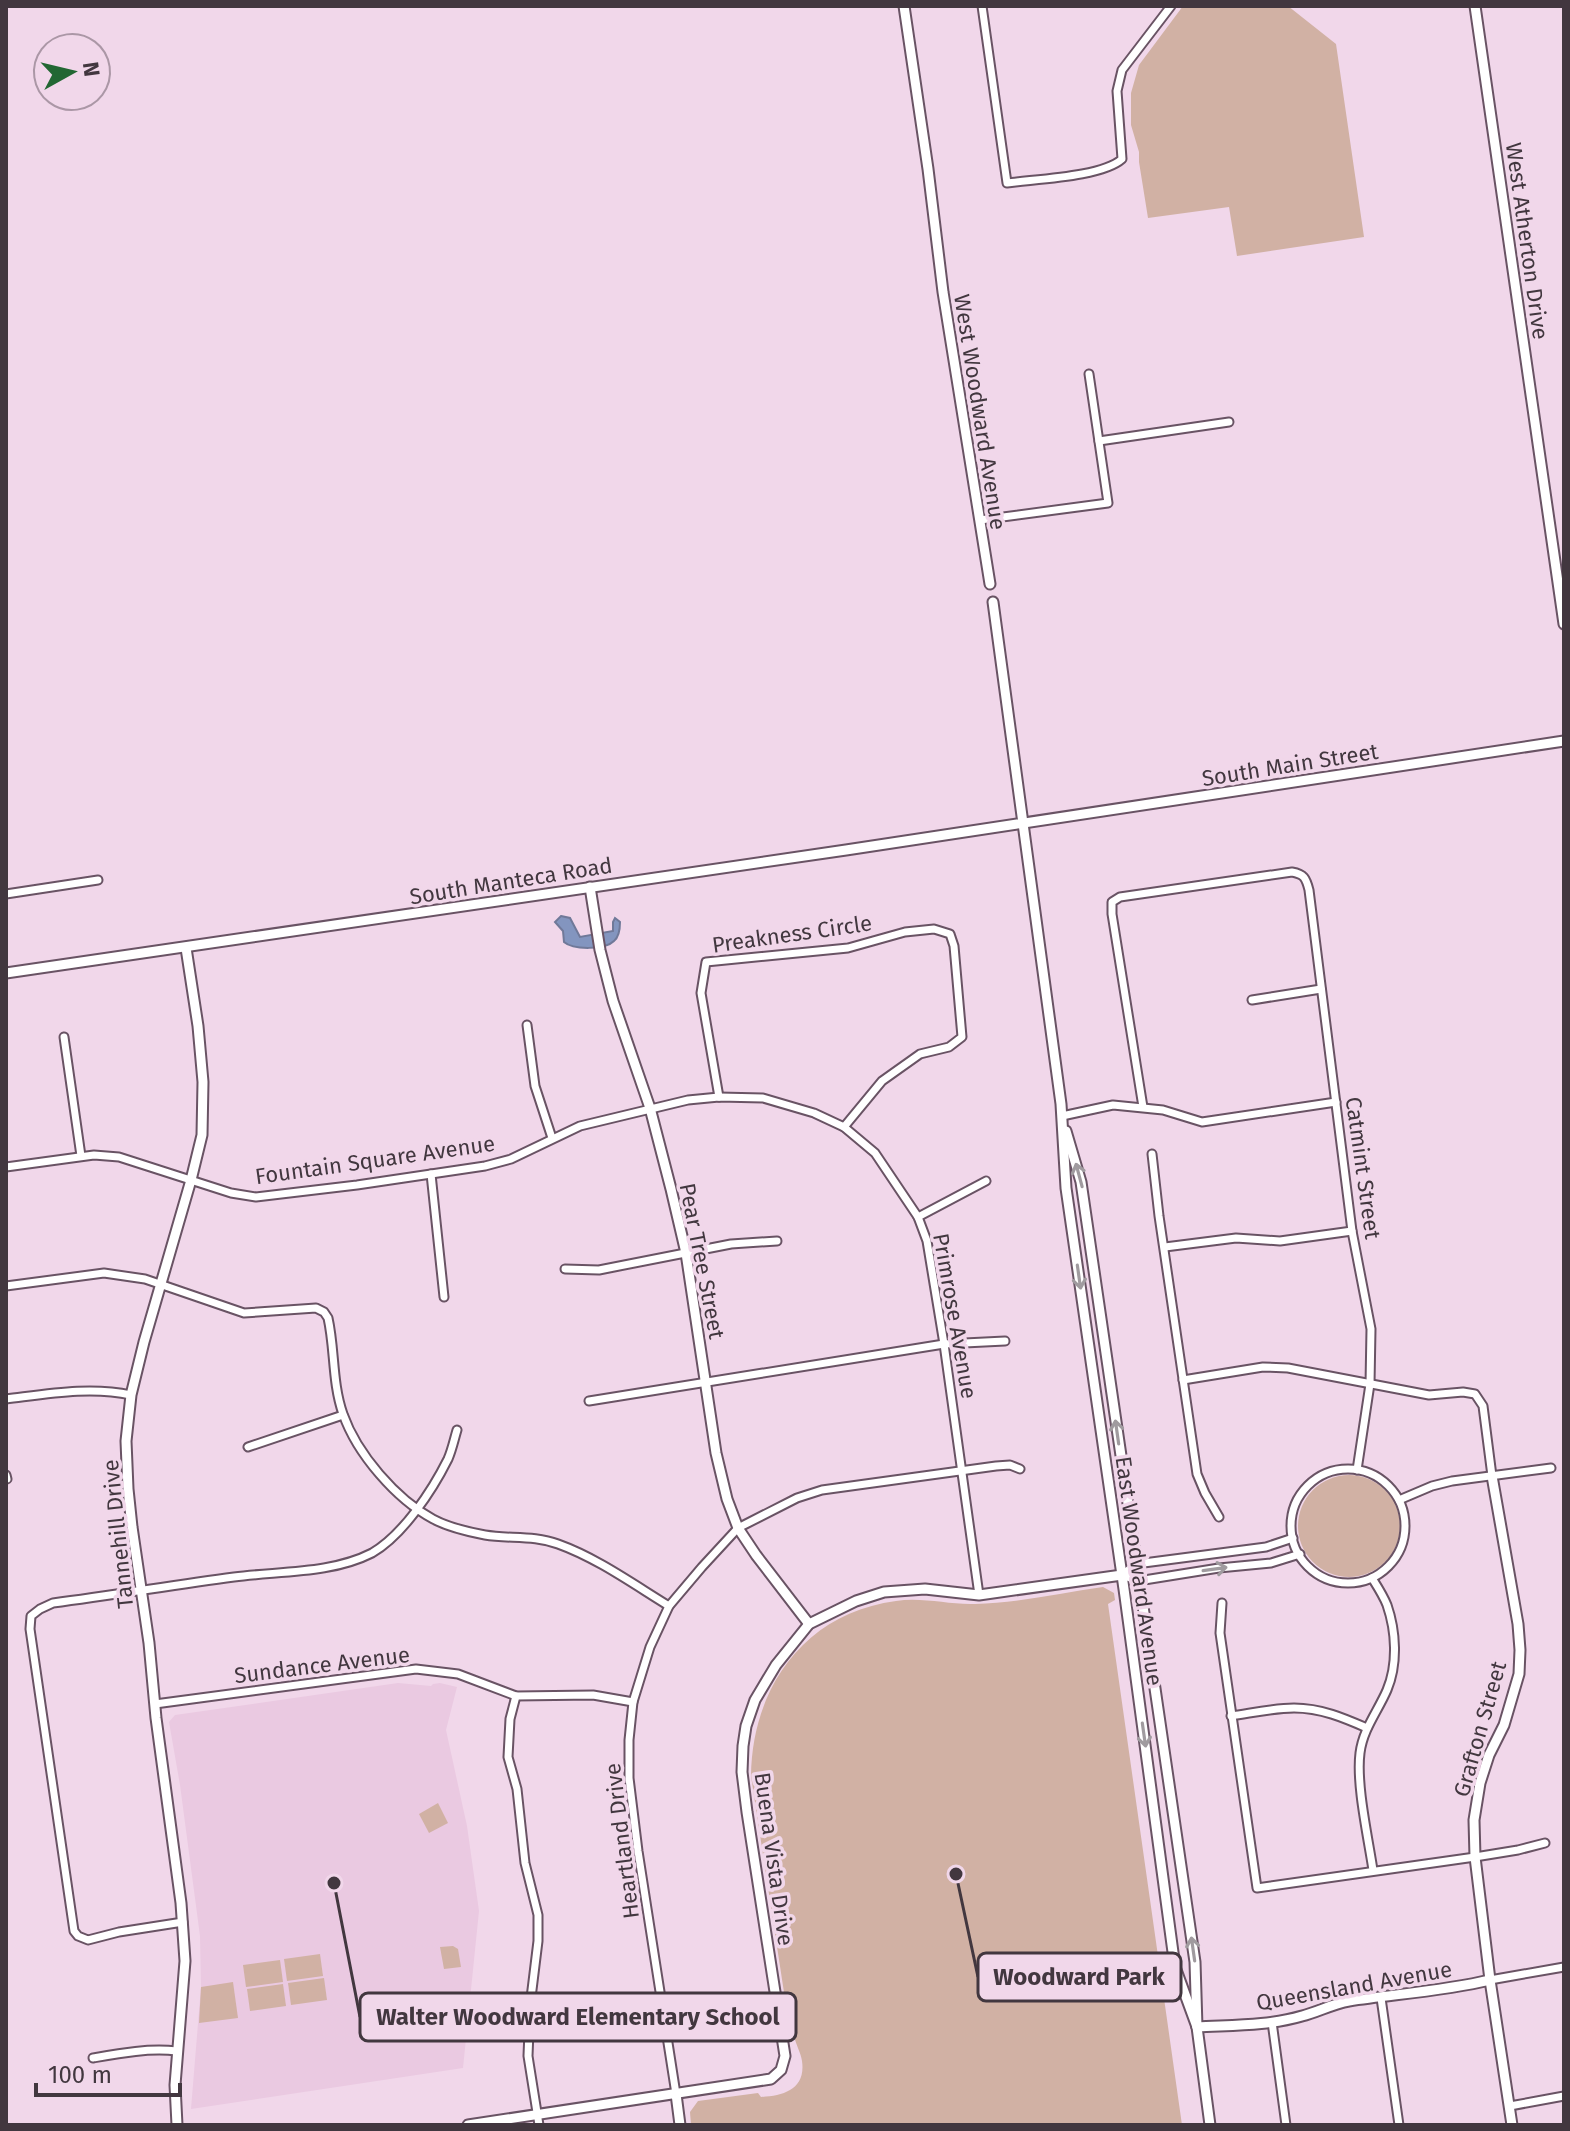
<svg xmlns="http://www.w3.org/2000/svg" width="1570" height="2131" viewBox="0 0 1570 2131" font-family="'Fira Sans',sans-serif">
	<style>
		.built { fill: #eac9e1 }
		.green { fill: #d1b1a4 }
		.water { fill: #8395bf; stroke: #707999; stroke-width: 2 }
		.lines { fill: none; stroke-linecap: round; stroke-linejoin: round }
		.minor-casing { stroke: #695364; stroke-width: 11 }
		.tertiary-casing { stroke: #695364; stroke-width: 13 }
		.minor { stroke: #fff; stroke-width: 7 }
		.tertiary { stroke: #fff; stroke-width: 9 }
		.oneway { stroke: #a09b9f }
		.labels { text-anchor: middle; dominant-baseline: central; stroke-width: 7; stroke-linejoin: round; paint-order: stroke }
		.street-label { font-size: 22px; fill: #42373f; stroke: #f1d7ea }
		.leader { fill: none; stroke: #42373f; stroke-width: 3 }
		.callout-dot { fill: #42373f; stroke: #f1d7ea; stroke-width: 3 }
		.callout { fill: #f1d7ea; stroke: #42373f; stroke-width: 3 }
		.callout-label { font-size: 24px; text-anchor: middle; font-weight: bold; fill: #42373f }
	</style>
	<rect width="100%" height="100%" fill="#f1d7ea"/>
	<polygon class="built" points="398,1683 431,1686 433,1684 440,1683 457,1687 446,1730 467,1826 479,1911 463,2068 191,2109 201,1987 200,1936 180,1785 169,1722 175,1715"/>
	<g class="green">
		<polygon points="1183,6 1288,6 1336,44 1364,237 1237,256 1229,207 1148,218 1139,162 1139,152 1131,125 1131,93 1139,65"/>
		<circle cx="1349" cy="1526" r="51"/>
		<path d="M1103,1587L1114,1593L1115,1600L1108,1604L1182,2125H691L690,2112L698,2101L758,2093L761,2097C784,2096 806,2089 802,2061C801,2053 796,2045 794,2036C791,2024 790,2011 788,1998L785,1999L751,1776C752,1687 805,1613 896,1601C923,1597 949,1605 975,1604C1018,1603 1061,1593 1103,1587Z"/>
		<polygon points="438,1803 448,1823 429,1833 419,1814"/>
		<polygon points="453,1946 458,1949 461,1967 444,1969 440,1947"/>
		<polygon points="320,1954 323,1976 287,1981 284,1959"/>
		<polygon points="280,1960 283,1982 246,1987 243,1965"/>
		<polygon points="324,1978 327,2000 291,2005 288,1983"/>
		<polygon points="233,1982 238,2018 199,2023 201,1987"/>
		<polygon points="283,1984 286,2006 250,2011 247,1989"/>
	</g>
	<path class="water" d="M561,916L570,918L580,937L613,931V922L615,918L620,922C620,928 619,937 614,941C605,950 573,950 564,942L563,931L555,922Z"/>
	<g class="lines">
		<g class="minor-casing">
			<g id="minor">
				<path d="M982,6L1007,183C1036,179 1102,177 1122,159L1117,91L1122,70L1171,6"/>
				<polyline points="1099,441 1229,422"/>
				<polyline points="980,520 1108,503 1089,374"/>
				<polyline points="6,894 98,880"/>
				<polyline points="1252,1000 1321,989"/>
				<polyline points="527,1025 535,1086 552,1138"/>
				<polyline points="64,1037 81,1156"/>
				<polyline points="719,1097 701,993 706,962 848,948 905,932 934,929 950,934 954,946 962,1037 949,1047 920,1054 882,1081 844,1127"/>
				<path d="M1143,1107L1112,914V902L1120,897L1292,872C1304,874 1306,878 1309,890L1352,1231L1371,1329L1370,1384L1357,1470"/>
				<polyline points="1062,1116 1113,1105 1163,1110 1202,1122 1336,1102"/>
				<polyline points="1152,1154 1159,1216 1197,1474 1205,1493 1219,1517"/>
				<polyline points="6,1167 94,1155 119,1157 231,1193 256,1197 357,1185 485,1166 511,1159 580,1126 688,1100 719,1097 763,1098 814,1113 844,1127 875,1153 918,1217 927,1241 944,1344 979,1595"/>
				<polyline points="431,1174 444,1297"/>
				<polyline points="918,1217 986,1181"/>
				<polyline points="1165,1247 1236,1238 1280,1241 1352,1231"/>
				<polyline points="565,1269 599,1270 731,1244 777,1241"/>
				<path d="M6,1286L104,1273L145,1279L244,1313L316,1308L324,1312L328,1318C335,1349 332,1383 343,1414C357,1454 396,1499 433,1519C448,1527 469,1532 485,1535C509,1539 534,1535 558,1544C597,1558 633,1584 669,1606"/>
				<polyline points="1183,1380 1263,1367 1288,1368 1429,1395 1463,1392 1475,1394 1483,1406 1492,1476"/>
				<path d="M6,1399C47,1394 90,1386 131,1395"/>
				<polyline points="589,1401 944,1344 1005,1341"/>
				<polyline points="248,1447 343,1415"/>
				<circle cx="1348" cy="1526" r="57"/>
				<polyline points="6,1475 7,1479"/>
				<polyline points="1399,1500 1432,1486 1452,1481 1551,1468"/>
				<polyline points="1122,1575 1138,1581 1219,1568 1271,1563 1300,1554"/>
				<polyline points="1122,1575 1136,1564 1266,1547 1293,1538"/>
				<path d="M1372,1578C1377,1586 1383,1595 1387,1605C1396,1631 1398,1664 1387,1690C1378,1711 1363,1729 1360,1753C1356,1784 1368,1837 1373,1870"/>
				<polyline points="1222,1603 1220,1633 1257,1888 1475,1857 1518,1850 1545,1843"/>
				<polyline points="516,1696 510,1719 508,1757 517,1789 525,1863 538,1915 538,1941 530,2006 528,2056 539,2125"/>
				<polyline points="155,1704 416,1669 458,1674 516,1696 593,1695 633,1702"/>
				<path d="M1231,1716C1252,1713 1274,1708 1294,1708C1321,1708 1344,1718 1367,1728"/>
				<path d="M183,1922L119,1932L88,1940L78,1936L74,1931L30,1629L31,1616L40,1609L53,1603C114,1595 174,1585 234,1577C279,1571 331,1574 372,1553C403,1535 432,1491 448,1459C452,1450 454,1440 457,1430"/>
				<polyline points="1490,1980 1564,1967"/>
				<polyline points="1381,1998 1399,2125"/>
				<polyline points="1272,2022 1286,2125"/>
				<path d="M93,2058C121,2053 148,2048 177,2051"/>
				<polyline points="676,2094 638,1851 629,1778 629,1740 633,1702 650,1647 669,1606 702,1567 738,1528 797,1498 822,1490 996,1466 1010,1465 1020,1469"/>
				<polyline points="1510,2106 1564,2096"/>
			</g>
		</g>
		<g class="tertiary-casing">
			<g id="tertiary">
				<polyline points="904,6 928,169 943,292 990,584"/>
				<polyline points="1475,6 1564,624"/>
				<polyline points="993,602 1061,1104 1066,1188 1124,1589 1175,1967 1197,2027"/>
				<polyline points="590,887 600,950 613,1001 650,1108 671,1189 686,1253 716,1453 727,1499 738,1528 756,1555 809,1624"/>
				<polyline points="6,973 846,850 1564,741"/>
				<polyline points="1066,1131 1081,1182 1195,1962 1197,2027 1210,2125"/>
				<polyline points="1492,1476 1518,1624 1520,1650 1519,1674 1504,1725 1489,1755 1480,1783 1474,1820 1475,1857 1490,1980 1512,2125"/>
				<path d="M1197,2027C1231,2025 1268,2026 1302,2016C1318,2012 1332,2004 1349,2001C1396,1994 1444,1991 1490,1980"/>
				<polyline points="676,2094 680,2125"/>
				<polyline points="177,2125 175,2085 185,1961 181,1903 156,1718 149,1643 132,1527 128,1489 126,1441 131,1395 144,1342 191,1180 202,1135 203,1082 198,1026 186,948"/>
				<polyline points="468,2125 771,2079 781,2070 785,2056 747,1812 742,1772 743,1746 746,1726 755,1700 776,1665 809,1624 856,1601 884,1592 925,1589 979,1595 1122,1575"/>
			</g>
		</g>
		<use href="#minor" class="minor"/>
		<use href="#tertiary" class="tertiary"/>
	</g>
	<defs><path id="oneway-shaft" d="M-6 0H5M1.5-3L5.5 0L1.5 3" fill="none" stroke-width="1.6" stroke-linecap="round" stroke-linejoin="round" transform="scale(2)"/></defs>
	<g class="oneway">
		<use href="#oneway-shaft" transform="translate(1079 1175) rotate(-105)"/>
		<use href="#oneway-shaft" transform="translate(1079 1277) rotate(82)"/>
		<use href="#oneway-shaft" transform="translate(1117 1432) rotate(-98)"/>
		<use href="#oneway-shaft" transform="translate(1215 1569) rotate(-8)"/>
		<use href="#oneway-shaft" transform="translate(1144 1735) rotate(82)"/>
		<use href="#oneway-shaft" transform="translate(1193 1949) rotate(-98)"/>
	</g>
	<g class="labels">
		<g class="street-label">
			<text transform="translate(1527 241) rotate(82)">West Atherton Drive</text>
			<text transform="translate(980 412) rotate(81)">West Woodward Avenue</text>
			<text transform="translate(1290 765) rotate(-9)">South Main Street</text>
			<text transform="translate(511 881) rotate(-9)">South Manteca Road</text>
			<text transform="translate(792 934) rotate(-8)">Preakness Circle</text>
			<text transform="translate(375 1160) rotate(-8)">Fountain Square Avenue</text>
			<text transform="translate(1363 1168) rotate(82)">Catmint Street</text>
			<text transform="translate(702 1261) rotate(79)">Pear Tree Street</text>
			<text transform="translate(955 1316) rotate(80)">Primrose Avenue</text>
			<text transform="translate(118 1534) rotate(-96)">Tannehill Drive</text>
			<text transform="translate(1139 1571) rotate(82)">East Woodward Avenue</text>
			<text transform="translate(322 1665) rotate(-7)">Sundance Avenue</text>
			<text transform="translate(1480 1729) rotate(-74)">Grafton Street</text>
			<text transform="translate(622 1841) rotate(-97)">Heartland Drive</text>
			<text transform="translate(774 1859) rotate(82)">Buena Vista Drive</text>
			<text transform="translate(1354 1986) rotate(-10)">Queensland Avenue</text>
		</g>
	</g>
	<path class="leader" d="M956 1874L978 1977M334 1883L360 2017"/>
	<g class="callout-dot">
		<circle cx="956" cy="1874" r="8"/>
		<circle cx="334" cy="1883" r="8"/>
	</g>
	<g class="callout">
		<rect x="978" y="1953" width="203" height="48" rx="8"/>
		<rect x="360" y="1993" width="436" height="48" rx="8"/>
	</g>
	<g class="callout-label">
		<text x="1079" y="1985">Woodward Park</text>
		<text x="578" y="2025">Walter Woodward Elementary School</text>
	</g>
	<rect width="1570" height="2131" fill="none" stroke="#42373f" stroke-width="16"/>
	<g transform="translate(72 72) rotate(82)"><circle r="38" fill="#f1d7ea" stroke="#ab97a6" stroke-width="2"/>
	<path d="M0-6L14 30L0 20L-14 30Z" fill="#226733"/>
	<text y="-12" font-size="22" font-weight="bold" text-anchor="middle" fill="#42373f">N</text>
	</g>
	<path d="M36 2083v12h144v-12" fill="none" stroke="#42373f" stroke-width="4"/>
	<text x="48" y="2083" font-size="24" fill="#42373f" stroke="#f1d7ea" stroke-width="6" paint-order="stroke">100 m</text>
</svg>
